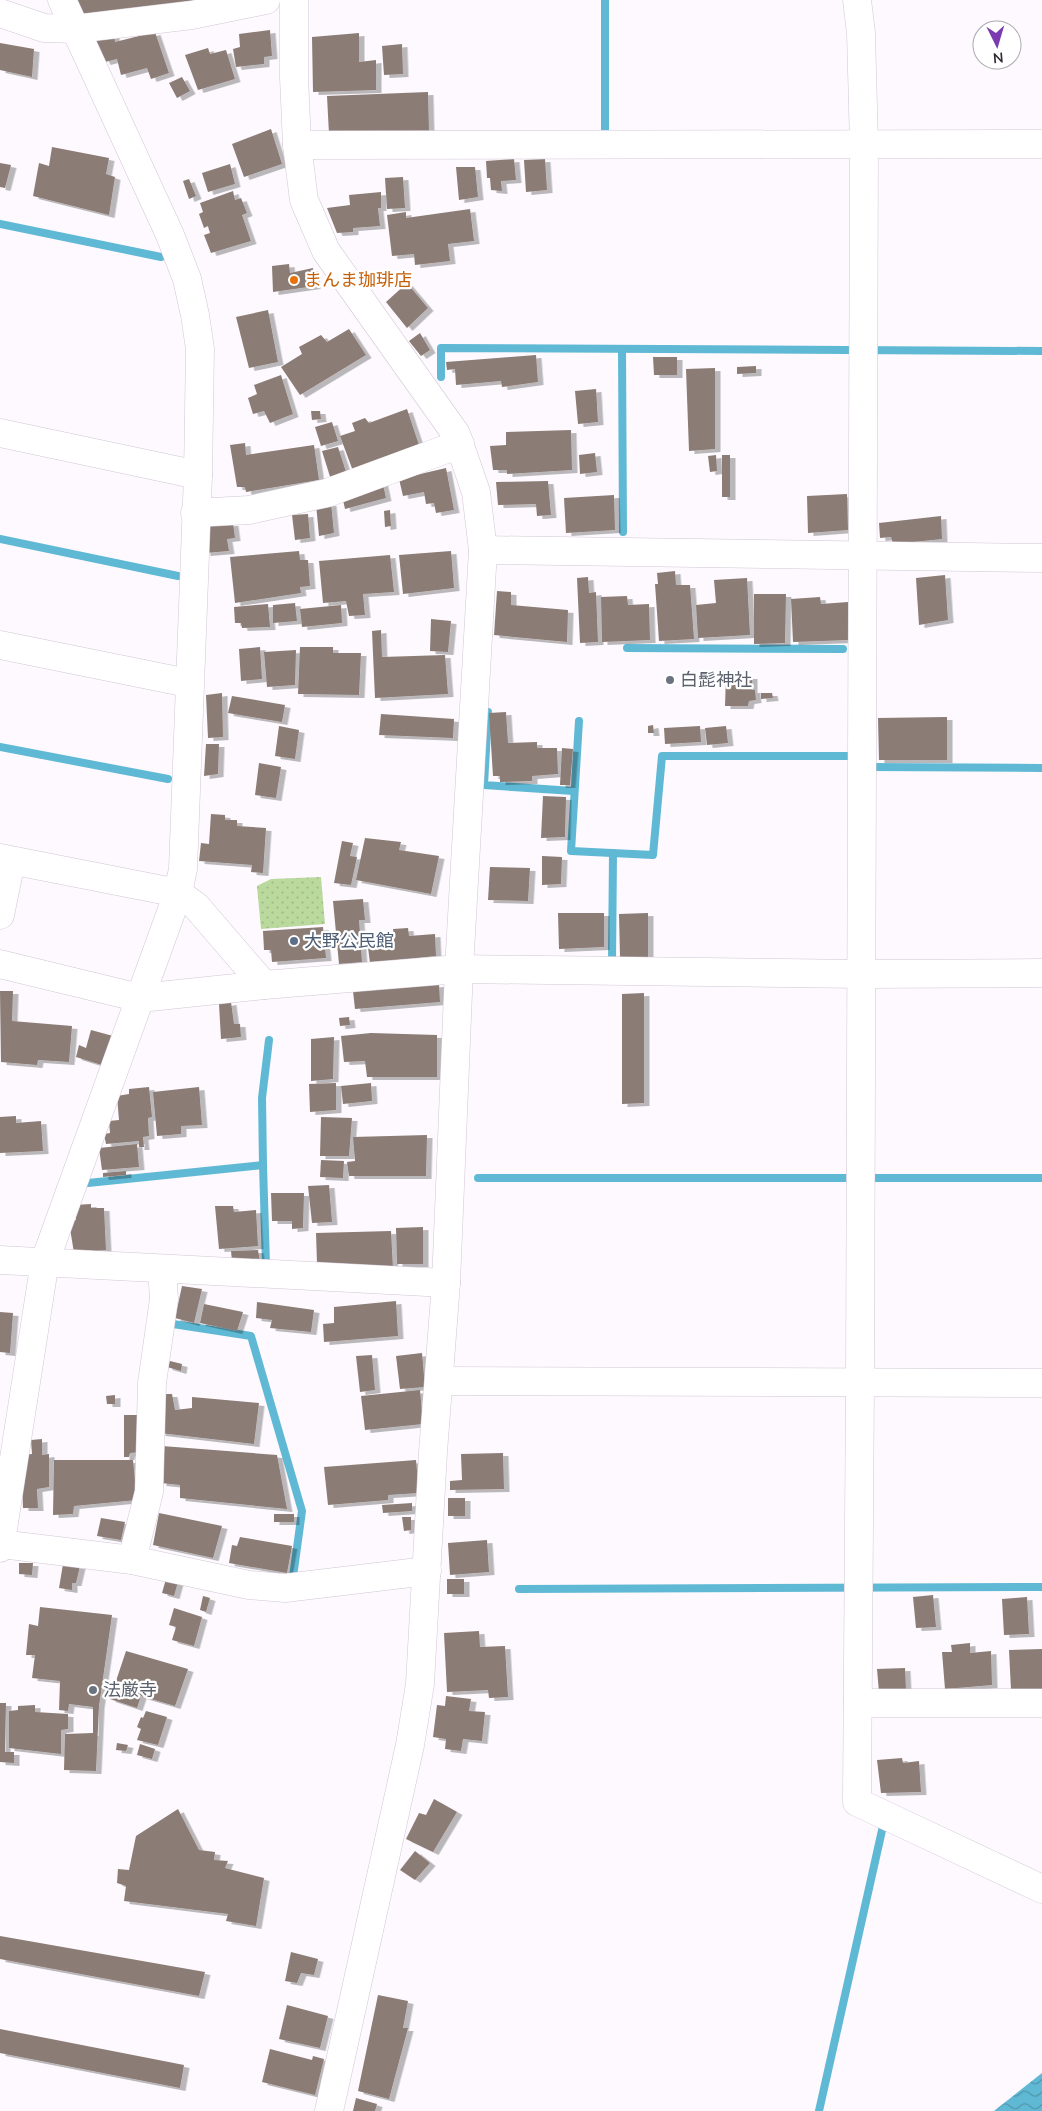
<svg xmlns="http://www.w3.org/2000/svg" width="1042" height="2111" viewBox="0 0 1042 2111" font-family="'Nunito Sans','Noto Sans JP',sans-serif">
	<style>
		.green { fill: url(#green-dots) }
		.water { fill: url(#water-waves) }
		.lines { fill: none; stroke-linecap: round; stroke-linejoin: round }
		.stream { stroke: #5fb9d4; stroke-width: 8 }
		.building { fill: #8b7c75; filter: url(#shadow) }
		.minor-casing { stroke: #d1c6d4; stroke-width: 29 }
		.tertiary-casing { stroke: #d1c6d4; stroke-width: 29 }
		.minor { stroke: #fff; stroke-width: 28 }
		.tertiary { stroke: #fff; stroke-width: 28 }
		.food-dot { fill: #e8710a; stroke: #fff; stroke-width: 2 }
		.worship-dot { fill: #6b7280; stroke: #fff; stroke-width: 2 }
		.service-dot { fill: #5c6f8a; stroke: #fff; stroke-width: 2 }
		.labels { text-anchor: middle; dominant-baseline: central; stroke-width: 4.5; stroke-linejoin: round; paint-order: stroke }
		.food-label { font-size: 18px; fill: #c56008; stroke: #fff; text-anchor: start }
		.worship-label { font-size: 18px; fill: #5b616d; stroke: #fff; text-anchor: start }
		.service-label { font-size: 18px; fill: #4e5e75; stroke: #fff; text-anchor: start }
	</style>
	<defs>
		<pattern id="green-dots" width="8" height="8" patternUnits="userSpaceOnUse" patternTransform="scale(1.25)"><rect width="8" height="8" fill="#bad99d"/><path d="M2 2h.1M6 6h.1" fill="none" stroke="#a0ba88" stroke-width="1.8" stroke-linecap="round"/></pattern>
		<pattern id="water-waves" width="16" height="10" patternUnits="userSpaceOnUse" patternTransform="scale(1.25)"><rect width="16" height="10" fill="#5fb9d4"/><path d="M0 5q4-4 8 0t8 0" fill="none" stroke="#4f97ad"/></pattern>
		<filter id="shadow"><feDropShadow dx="5.5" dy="3" stdDeviation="0" flood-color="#0004"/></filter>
	</defs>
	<rect width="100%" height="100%" fill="#fdf9fe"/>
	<polygon class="green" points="321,877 325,924 261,929 257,886 271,879"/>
	<polygon class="water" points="1042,2073 1042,2111 994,2111"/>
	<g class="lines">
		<g class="stream">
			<polyline points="605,132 605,0"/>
			<polyline points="0,224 161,257"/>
			<polyline points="622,349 623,532"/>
			<polyline points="441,377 441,348 1042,351"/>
			<polyline points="0,539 178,576"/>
			<polyline points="627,648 843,649"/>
			<polyline points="488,712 484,785 573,791"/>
			<polyline points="579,721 571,851 653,855 662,756 857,756"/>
			<polyline points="0,747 168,779"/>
			<polyline points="871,767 1042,768"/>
			<polyline points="612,962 613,853"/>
			<polyline points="263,1165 262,1098 269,1040"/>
			<polyline points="478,1178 1042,1178"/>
			<polyline points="88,1183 263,1165 266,1265"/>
			<polyline points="173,1324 251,1336 302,1511 293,1577"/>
			<polyline points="519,1589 1042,1587"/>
			<polyline points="819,2111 883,1826 889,1828"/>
		</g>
	</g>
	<g class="building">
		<polygon points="74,0 215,0 93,21 80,14"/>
		<polygon points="270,30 272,56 264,57 264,64 236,67 233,49 240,47 239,34"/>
		<polygon points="155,32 169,73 151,79 147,68 121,75 117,59 105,62 93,36 114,35 115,42"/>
		<polygon points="359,33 359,62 376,60 376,90 313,92 312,37"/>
		<polygon points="0,43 34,49 32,77 0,70"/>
		<polygon points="402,44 403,74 384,75 382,46"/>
		<polygon points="208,48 210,54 226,50 235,79 198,90 185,55"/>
		<polygon points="182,77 190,91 177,98 169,83"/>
		<polygon points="428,92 429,132 329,134 327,96"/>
		<polygon points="271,129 282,164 244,177 232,144"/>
		<polygon points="52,147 109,158 106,174 115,177 109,215 33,196 39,163 49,166"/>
		<polygon points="514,159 516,180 501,181 502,191 491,190 490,178 487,178 486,161"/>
		<polygon points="545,159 547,190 526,192 524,160"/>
		<polygon points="0,163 11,165 5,188 0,187"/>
		<polygon points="230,164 235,184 208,192 202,173"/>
		<polygon points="456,167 475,167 478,197 459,200"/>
		<polygon points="403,177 405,208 387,209 385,178"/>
		<polygon points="189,179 196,196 189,199 183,181"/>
		<polygon points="233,191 235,200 241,198 247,213 242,215 251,241 211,253 204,235 210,233 208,226 204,228 199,214 203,212 200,203"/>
		<polygon points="381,192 381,208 378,208 380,226 353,228 353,232 337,233 327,208 350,205 349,195"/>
		<polygon points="470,209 474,241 448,244 450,261 415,265 414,254 392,256 387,215 406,212 406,218"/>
		<polygon points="289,264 290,273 313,268 315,286 273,292 272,266"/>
		<polygon points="407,283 428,308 407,328 386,302"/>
		<polygon points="268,310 278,362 249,368 236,317"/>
		<polygon points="349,329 366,355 300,395 281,367 302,354 299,347 321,335 327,342"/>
		<polygon points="420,333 430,350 421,356 409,341"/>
		<polygon points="536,355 538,382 502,387 501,381 456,385 455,369 447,370 446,362"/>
		<polygon points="653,357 677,357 677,375 654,375"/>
		<polygon points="756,366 756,373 737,374 737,367"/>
		<polygon points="715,368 715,449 689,451 686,369"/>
		<polygon points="281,375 293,414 270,423 264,411 253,414 248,398 257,394 254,385"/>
		<polygon points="596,389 598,422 578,424 575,391"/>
		<polygon points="407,409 420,448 353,471 340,436 355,431 352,423 365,418 369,423"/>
		<polygon points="311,411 320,411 321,419 312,420"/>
		<polygon points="332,422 338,441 321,446 315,427"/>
		<polygon points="571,430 572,470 507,474 507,470 493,470 490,446 506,445 506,432"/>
		<polygon points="245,443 246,455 314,445 319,480 246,492 245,487 237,487 230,445"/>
		<polygon points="338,447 348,478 332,483 322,451"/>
		<polygon points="595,453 597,472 580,474 579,455"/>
		<polygon points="716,455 717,471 710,472 708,456"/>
		<rect x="722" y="455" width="8" height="42"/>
		<polygon points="446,468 454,510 436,513 434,503 426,504 424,492 403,496 399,479"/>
		<polygon points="382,480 386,498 345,509 342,495"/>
		<polygon points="548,481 551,515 537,516 536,504 498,505 496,482"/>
		<polygon points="847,494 848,530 808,533 807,496"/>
		<polygon points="614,495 615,530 566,533 564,498"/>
		<polygon points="331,503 334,533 319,536 316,504"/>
		<polygon points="390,510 391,526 385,527 384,511"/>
		<polygon points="308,514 310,538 295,540 292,515"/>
		<polygon points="941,516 942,539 893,544 891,537 880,538 879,523"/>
		<polygon points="233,523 235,538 227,539 229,551 205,553 204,524"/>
		<polygon points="299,551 300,560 308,560 310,586 300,587 301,593 235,603 230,557"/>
		<polygon points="451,551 454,588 403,594 399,555"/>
		<polygon points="390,555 394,592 363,594 365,615 349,616 346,601 323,603 319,561"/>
		<polygon points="675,571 676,585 690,585 694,639 659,641 655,584 658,584 657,573"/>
		<polygon points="945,575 948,620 919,625 916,578"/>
		<polygon points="588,577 589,593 596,592 598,642 580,643 577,578"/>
		<polygon points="747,578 750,635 698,638 696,605 716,603 714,580"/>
		<polygon points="497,591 511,592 511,605 568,610 567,642 494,635"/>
		<polygon points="754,594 786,594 785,643 754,644"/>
		<polygon points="627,596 628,605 649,604 650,640 602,642 601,597"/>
		<polygon points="820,597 821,604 848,602 848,640 793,642 791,599"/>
		<polygon points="295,603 297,621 273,623 273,605"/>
		<polygon points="268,604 270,627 242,628 241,623 235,623 234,607"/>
		<polygon points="341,605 342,623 302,627 300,609"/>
		<polygon points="431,619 451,621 448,652 430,651"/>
		<polygon points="381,630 382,657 445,655 448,694 375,698 372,631"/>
		<polygon points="260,647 262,679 241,681 239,649"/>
		<polygon points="300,647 333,647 333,653 361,653 359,695 298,694"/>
		<polygon points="296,650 295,685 267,687 264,652"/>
		<polygon points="726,676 752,676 752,690 755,690 756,700 749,701 748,706 725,706"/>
		<polygon points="222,693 223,737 208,738 206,695"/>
		<polygon points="761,693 772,693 773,698 761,699"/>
		<polygon points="232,696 285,705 282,722 228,713"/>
		<polygon points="506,712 508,743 537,742 537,748 557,748 558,774 532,776 532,781 500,782 500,776 493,776 489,713"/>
		<polygon points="381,714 454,719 453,738 379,735"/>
		<polygon points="947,717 947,760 879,760 878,718"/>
		<polygon points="653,725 654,733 648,733 648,726"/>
		<polygon points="279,726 299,730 295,759 275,756"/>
		<polygon points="700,726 701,742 665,744 664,728"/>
		<polygon points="726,726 728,743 707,745 705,728"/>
		<polygon points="206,744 219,744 218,774 204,776"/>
		<polygon points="562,748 573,749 570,785 560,785"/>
		<polygon points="259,763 281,767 276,798 255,795"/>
		<polygon points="543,796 566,797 565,837 541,838"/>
		<polygon points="211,814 225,815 225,820 237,820 237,826 266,828 263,873 251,872 252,865 199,861 201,843 209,844"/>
		<polygon points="365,838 401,842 399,850 439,856 431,894 356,880"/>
		<polygon points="342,841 353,843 350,856 357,857 351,885 334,883"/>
		<polygon points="542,856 562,857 561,884 542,885"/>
		<polygon points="490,867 530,868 528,901 488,900"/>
		<polygon points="363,899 365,920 359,920 362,962 339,964 333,901"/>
		<polygon points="558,913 604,913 604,947 559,949"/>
		<polygon points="648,913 648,957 620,957 619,914"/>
		<polygon points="323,927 326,958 272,962 271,950 264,950 263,931"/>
		<polygon points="408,928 409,936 435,934 436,956 370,963 367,940 394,936 393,929"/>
		<polygon points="439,984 440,1002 355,1009 353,991"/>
		<polygon points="0,991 13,991 12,1021 72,1026 69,1062 38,1060 37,1065 1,1062"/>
		<polygon points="644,993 644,1103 622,1104 622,994"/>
		<polygon points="231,1002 234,1024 240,1024 241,1037 221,1039 219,1004"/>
		<polygon points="349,1017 350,1025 340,1026 339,1018"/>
		<polygon points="91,1030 113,1036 105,1066 76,1057 79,1045 86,1048"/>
		<polygon points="371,1033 437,1035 437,1077 367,1077 365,1061 344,1062 341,1036"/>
		<polygon points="334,1037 333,1079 311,1081 311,1039"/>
		<polygon points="336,1083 336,1110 310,1112 309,1084"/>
		<polygon points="371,1083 372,1101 343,1104 341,1086"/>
		<polygon points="149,1087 152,1117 148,1118 149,1136 143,1137 144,1147 139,1147 139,1141 106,1144 104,1134 110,1133 109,1121 119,1120 117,1096 129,1094 129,1089"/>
		<polygon points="199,1087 202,1125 181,1126 181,1134 157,1136 153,1092"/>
		<polygon points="16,1116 16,1123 41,1121 43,1151 0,1153 0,1117"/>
		<polygon points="321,1117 352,1118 349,1156 320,1156"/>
		<polygon points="427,1135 426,1176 349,1176 347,1162 355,1161 353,1137"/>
		<polygon points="137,1144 139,1167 102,1170 99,1148"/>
		<polygon points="321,1160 344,1161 343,1178 320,1177"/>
		<polygon points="126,1171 126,1175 103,1177 103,1173"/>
		<polygon points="329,1185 332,1222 312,1223 308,1186"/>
		<polygon points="271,1193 304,1193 303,1228 292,1229 292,1221 272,1221"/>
		<polygon points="91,1204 91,1208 104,1208 106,1250 74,1253 69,1222 76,1220 75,1205"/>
		<polygon points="215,1206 233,1206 234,1212 256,1210 258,1246 219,1249"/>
		<polygon points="423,1227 423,1264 397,1264 396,1228"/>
		<polygon points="391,1231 393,1269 317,1263 316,1233"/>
		<polygon points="258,1250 260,1262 232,1261 231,1251"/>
		<polygon points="182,1286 202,1289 194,1323 175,1318"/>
		<polygon points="396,1301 398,1336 324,1342 323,1324 334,1323 334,1307"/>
		<polygon points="257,1302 314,1310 311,1332 270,1328 272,1320 256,1318"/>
		<polygon points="204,1304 243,1312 237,1331 200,1323"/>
		<polygon points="0,1312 13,1313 10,1353 0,1352"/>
		<polygon points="422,1353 425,1387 400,1389 396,1356"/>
		<polygon points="372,1355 375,1390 360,1392 356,1356"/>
		<polygon points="170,1361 182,1364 181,1371 167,1367"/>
		<polygon points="420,1390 423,1424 365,1430 361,1396"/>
		<polygon points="163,1394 172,1394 175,1410 192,1408 192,1397 259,1403 254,1444 160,1433"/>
		<polygon points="115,1395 115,1404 107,1404 106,1396"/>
		<polygon points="124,1415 142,1415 141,1452 130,1453 129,1457 124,1457"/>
		<polygon points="42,1439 42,1455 49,1454 49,1487 37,1489 38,1508 23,1508 21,1455 32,1454 31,1440"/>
		<polygon points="162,1446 277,1455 287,1509 180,1498 180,1485 161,1483"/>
		<polygon points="503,1453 504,1489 450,1490 450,1481 462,1480 461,1454"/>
		<polygon points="54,1460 133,1460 137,1500 74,1506 73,1514 53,1515"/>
		<polygon points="416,1460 419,1493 388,1495 388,1500 328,1505 324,1467"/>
		<rect x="448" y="1498" width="17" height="18"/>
		<polygon points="412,1503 412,1511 383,1513 382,1505"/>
		<polygon points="159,1513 222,1526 213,1558 153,1545"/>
		<rect x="274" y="1514" width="20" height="8"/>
		<polygon points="402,1517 411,1517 411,1530 404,1531"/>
		<polygon points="101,1518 125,1522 121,1540 97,1536"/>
		<polygon points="240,1537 292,1546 287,1573 229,1563 232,1545 237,1546"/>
		<polygon points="487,1540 489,1572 450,1575 448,1543"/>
		<polygon points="19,1563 33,1563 32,1575 19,1574"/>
		<polygon points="63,1564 80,1566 76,1583 72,1583 72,1590 59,1588"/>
		<polygon points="166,1579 178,1582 174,1596 162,1593"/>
		<rect x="447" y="1579" width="17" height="15"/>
		<polygon points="933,1595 936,1627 916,1628 913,1597"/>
		<polygon points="203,1596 210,1598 206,1612 200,1610"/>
		<polygon points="1027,1597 1029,1634 1004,1635 1002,1599"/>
		<polygon points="40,1607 112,1615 99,1706 96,1771 64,1770 65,1734 93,1733 93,1707 69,1704 68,1711 59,1710 60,1681 32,1678 35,1655 26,1655 29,1624 38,1626"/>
		<polygon points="174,1608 202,1617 194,1646 172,1640 176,1627 169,1625"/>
		<polygon points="479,1631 480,1647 505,1646 508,1697 489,1698 488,1690 447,1692 444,1633"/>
		<polygon points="970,1643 970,1653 991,1651 992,1685 945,1689 942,1652 952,1652 951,1645"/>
		<polygon points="1042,1649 1042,1689 1011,1690 1009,1650"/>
		<polygon points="126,1651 188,1669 175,1706 141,1696 137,1708 110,1699"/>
		<polygon points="905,1668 906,1690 879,1692 877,1669"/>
		<polygon points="446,1696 471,1699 469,1711 485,1712 482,1741 463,1739 461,1751 445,1749 446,1739 433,1737 437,1705 445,1706"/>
		<polygon points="0,1703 6,1703 5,1752 14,1752 14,1763 0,1762"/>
		<polygon points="35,1705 35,1712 68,1714 68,1729 61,1730 61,1754 9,1748 9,1711 18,1710 18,1706"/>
		<polygon points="146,1711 167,1717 158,1745 137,1740 141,1729 137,1727 141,1717 143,1718"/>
		<polygon points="117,1743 128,1745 126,1751 116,1750"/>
		<polygon points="140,1744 155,1749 152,1759 137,1755"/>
		<polygon points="902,1758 903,1763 919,1761 921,1792 881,1793 877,1760"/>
		<polygon points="434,1799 457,1812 433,1852 406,1839 419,1813 426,1815"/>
		<polygon points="178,1809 199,1850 215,1852 214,1860 228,1861 225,1868 264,1878 256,1926 226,1921 228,1914 124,1901 126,1886 117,1883 118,1869 129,1870 136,1836"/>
		<polygon points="415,1851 430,1863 415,1880 400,1870"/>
		<polygon points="0,1936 205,1972 199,1996 0,1959"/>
		<polygon points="291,1952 318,1959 314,1975 301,1973 297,1983 285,1981"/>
		<polygon points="378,1995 408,2001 403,2028 408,2028 389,2099 358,2091"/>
		<polygon points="287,2005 328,2016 320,2048 279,2039"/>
		<polygon points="0,2029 184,2065 180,2088 0,2053"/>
		<polygon points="270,2049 312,2060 313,2056 324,2059 315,2095 262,2082"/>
		<polygon points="356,2098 377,2104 375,2111 353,2111"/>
	</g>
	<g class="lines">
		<g class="minor-casing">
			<g id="minor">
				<polyline points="857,0 861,33 864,145 860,1383 857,1802 1042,1889"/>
				<polyline points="0,13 44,28 75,29 192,15 266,0"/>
				<polyline points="297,145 1042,144"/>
				<polyline points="0,433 198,475"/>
				<polyline points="195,513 249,510 327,493 460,444"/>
				<polyline points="0,645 188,683"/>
				<polyline points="0,858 178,893 196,906 264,985 459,969 862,974 1042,973"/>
				<polyline points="0,915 11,861"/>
				<polyline points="0,964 140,998 264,985"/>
				<polyline points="0,1260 446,1283"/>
				<polyline points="440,1381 1042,1383"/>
				<polyline points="0,1544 132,1560 249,1585 285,1588 427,1571"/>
				<polyline points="0,1548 45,1261 178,893 183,869 198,475 200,349 195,315 187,279 170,235 62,0"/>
				<polyline points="132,1560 149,1492 152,1383 164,1299 162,1269"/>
				<polyline points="858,1703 1042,1703"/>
			</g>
		</g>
		<g class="tertiary-casing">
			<g id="tertiary">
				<polyline points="294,0 294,77 297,145 304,200 326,251 456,434 476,492 483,550 459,969 446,1283 433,1452 420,1684 410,1745 329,2111"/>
				<polyline points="483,550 1042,558"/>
			</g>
		</g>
		<use href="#minor" class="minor"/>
		<use href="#tertiary" class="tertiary"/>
	</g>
	<circle class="food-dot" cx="294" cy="280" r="5"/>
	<g class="worship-dot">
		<circle cx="670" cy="680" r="5"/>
		<circle cx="93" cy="1690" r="5"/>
	</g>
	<circle class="service-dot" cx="294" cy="941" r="5"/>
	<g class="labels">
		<g class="food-label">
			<text x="304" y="280">まんま珈琲店</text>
		</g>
		<g class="worship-label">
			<text x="680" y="680">白髭神社</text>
			<text x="103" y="1690">法厳寺</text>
		</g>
		<g class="service-label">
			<text x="304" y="941">大野公民館</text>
		</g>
	</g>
	<g transform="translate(997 45) rotate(175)"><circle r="24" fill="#ffffff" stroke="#acabad"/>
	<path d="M0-4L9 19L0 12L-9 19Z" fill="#7b3cb1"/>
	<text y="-8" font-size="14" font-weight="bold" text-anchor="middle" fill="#302c31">N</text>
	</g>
</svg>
